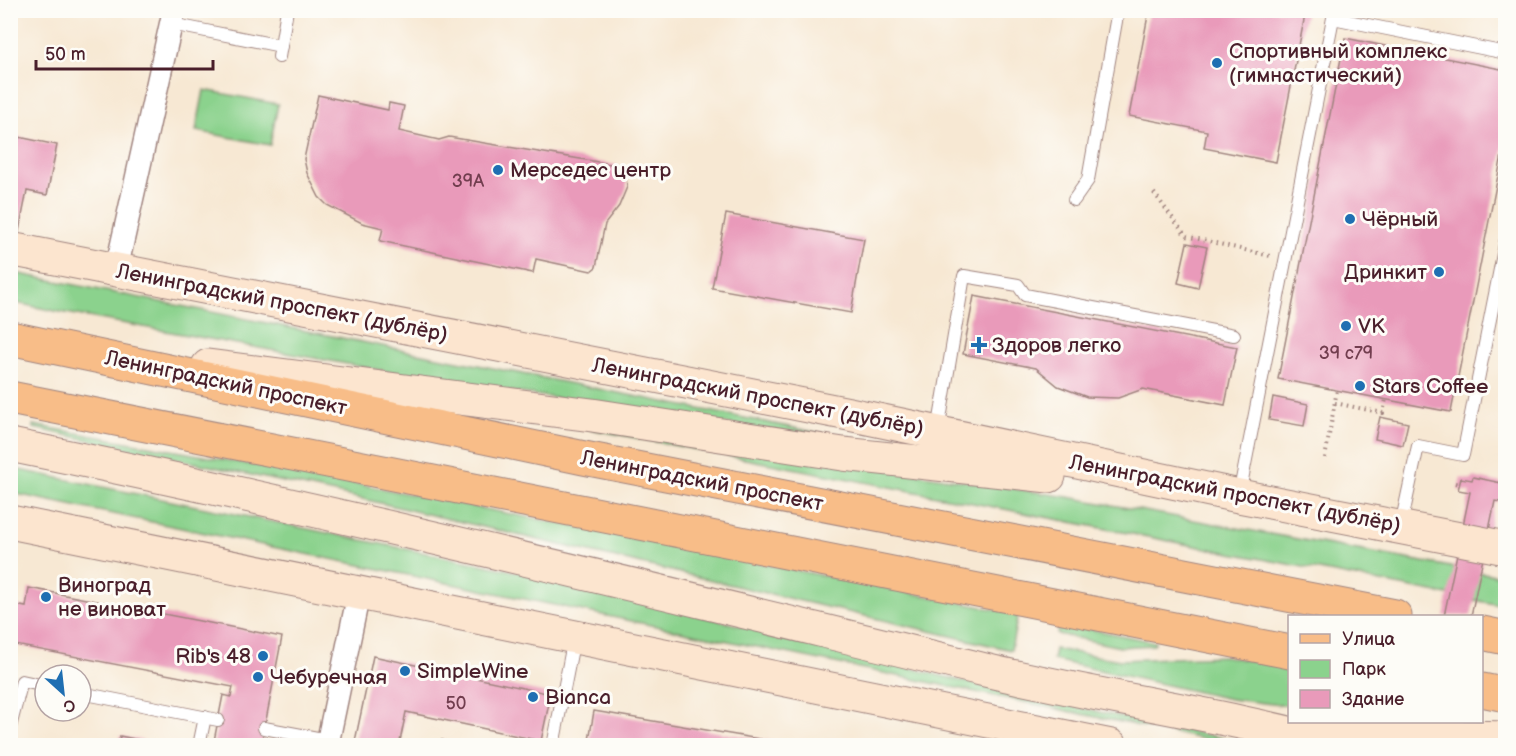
<svg xmlns="http://www.w3.org/2000/svg" width="1516" height="756" viewBox="0 0 1516 756" font-family="'Balsamiq Sans',sans-serif">
	<style>
		.green { fill: #8bd28d; stroke: #6a785c; stroke-width: 1.5 }
		.building { fill: #e99aba }
		.lines { fill: none; stroke-linecap: round; stroke-linejoin: round }
		.service-casing { stroke: #a0847f; stroke-width: 14 }
		.minor-casing { stroke: #a0847f; stroke-width: 25 }
		.secondary-casing { stroke: #a0847f; stroke-width: 35 }
		.primary-casing { stroke: #a0847f; stroke-width: 35 }
		.path { stroke: #a0847f; stroke-width: 4; stroke-dasharray: 1.5 4.5; stroke-linecap: butt }
		.service { stroke: #fff; stroke-width: 12 }
		.minor { stroke: #fff; stroke-width: 22 }
		.secondary { stroke: #fce5cf; stroke-width: 33 }
		.primary { stroke: #f8bd88; stroke-width: 33 }
		.poi-dot { fill: #1f6fb2; stroke: #fdfcf7; stroke-width: 2 }
		.labels { text-anchor: middle; dominant-baseline: central; stroke-width: 6; stroke-linejoin: round; paint-order: stroke }
		.number-label { font-size: 18px; fill: #723e4f }
		.poi-label { font-size: 21px; fill: #4a1f2b; stroke: #fdfcf7; text-anchor: start }
		.street-label { font-size: 21px; fill: #4a1f2b; stroke: #fdfcf7 }
	</style>
	<rect width="100%" height="100%" fill="#fdfcf7"/>
	<filter id="ink" filterUnits="userSpaceOnUse"><feTurbulence type="fractalNoise" baseFrequency=".0167" numOctaves="2"/><feDisplacementMap in="SourceGraphic" scale="12" xChannelSelector="R" yChannelSelector="G"/><feConvolveMatrix kernelMatrix="1 2 1 2 8 2 1 2 1" color-interpolation-filters="sRGB"/></filter>
	<filter id="wash" filterUnits="userSpaceOnUse"><feTurbulence type="fractalNoise" baseFrequency=".008" numOctaves="4" result="noise"/><feDisplacementMap in="SourceGraphic" scale="24" xChannelSelector="R" yChannelSelector="G"/><feGaussianBlur stdDeviation="1.35" result="paint"/><feColorMatrix in="noise" values="0 0 0 0 0 0 0 0 0 0 0 0 0 0 0 0 0 1.4 0 .05"/><feComposite in="paint" operator="in"/></filter>
	<g filter="url(#wash)">
		<rect width="100%" height="100%" fill="#f7e8d3"/>
		<g class="green">
			<polygon points="204,90 278,104 270,145 196,131"/>
			<polygon points="10,272 840,437 839,441 424,378 55,311 11,302"/>
			<polygon points="591,424 1068,497 1505,577 1505,606 590,429"/>
			<polygon points="33,425 369,486 1018,614 1011,650 367,500 33,428"/>
			<polygon points="10,468 557,580 1018,695 1256,745 1232,745 11,493"/>
			<polygon points="1059,623 1155,642 1154,645 1120,647 1057,634"/>
			<polygon points="1055,649 1120,660 1224,656 1289,668 1289,706 1230,699 1053,660"/>
		</g>
		<g id="blocks">
			<g class="building">
				<polygon points="1149,10 1306,10 1276,162 1204,148 1207,131 1129,116"/>
				<polygon points="1345,38 1506,70 1506,135 1451,412 1278,379"/>
				<polygon points="318,95 388,110 389,103 404,106 399,131 439,140 449,137 616,165 626,176 627,187 619,206 605,224 596,267 591,271 536,259 533,273 380,241 383,228 362,223 327,205 319,197 307,173 304,159"/>
				<polygon points="14,136 57,145 47,195 27,191 12,266 10,152"/>
				<polygon points="726,214 864,239 851,313 712,288"/>
				<polygon points="1187,243 1207,247 1198,288 1178,283"/>
				<polygon points="974,296 1237,347 1225,405 1143,389 1118,398 1087,397 1058,386 1036,368 963,354"/>
				<polygon points="1273,397 1308,404 1304,426 1269,420"/>
				<polygon points="1380,417 1408,423 1403,445 1375,439"/>
				<polygon points="1473,477 1506,484 1506,503 1495,501 1471,616 1444,616 1470,492 1458,490 1461,478 1472,480"/>
				<polygon points="29,588 282,637 261,746 213,746 223,695 231,697 233,687 10,644 10,604 26,607"/>
				<polygon points="373,656 551,694 541,741 406,712 399,746 354,746"/>
				<polygon points="594,711 788,744 788,746 588,746"/>
				<polygon points="120,736 145,741 144,746 118,746"/>
			</g>
		</g>
	</g>
	<g filter="url(#ink)">
		<use href="#blocks" fill-opacity="0" stroke="#a0847f" stroke-width="1.5"/>
		<g class="lines">
			<g class="service-casing">
				<g id="service">
					<polyline points="171,24 281,46"/>
					<polyline points="279,57 287,10"/>
					<polyline points="1074,200 1088,180 1118,10"/>
					<polyline points="938,431 964,276 1018,285 1025,295 1234,335"/>
					<polyline points="1239,495 1333,18 1506,53"/>
					<polyline points="1401,525 1418,446 1463,455 1506,239"/>
					<polyline points="81,693 218,720"/>
					<polyline points="10,727 22,681 45,686"/>
					<polyline points="264,728 328,740"/>
					<polyline points="199,746 205,717"/>
					<polyline points="429,746 441,746"/>
					<polyline points="553,746 574,638"/>
				</g>
			</g>
			<g class="minor-casing">
				<g id="minor">
					<polyline points="116,271 174,10"/>
					<polyline points="327,746 359,592"/>
				</g>
			</g>
			<g class="secondary-casing">
				<g id="secondary">
					<polyline points="10,249 849,414 1239,496 1506,548"/>
					<polyline points="208,366 592,415 843,454 1049,476"/>
					<path d="M10,445C337,511 661,592 985,670C1103,698 1223,714 1340,746"/>
					<polyline points="10,522 1111,746"/>
					<polyline points="1315,733 1506,738"/>
				</g>
			</g>
			<g class="primary-casing">
				<g id="primary">
					<polyline points="10,338 584,458 1395,616"/>
					<polyline points="10,398 1290,652"/>
					<polyline points="1482,633 1506,638"/>
					<polyline points="1482,690 1506,695"/>
				</g>
			</g>
			<g class="path">
				<polyline points="1501,161 1506,162"/>
				<polyline points="1154,193 1186,236 1270,256"/>
				<polyline points="1335,403 1383,413 1386,399"/>
				<polyline points="1325,458 1337,390"/>
				<polyline points="1455,483 1459,484"/>
			</g>
			<use href="#service" class="service"/>
			<use href="#minor" class="minor"/>
			<use href="#secondary" class="secondary"/>
			<use href="#primary" class="primary"/>
		</g>
	</g>
	<g class="poi-dot">
		<circle cx="1217" cy="63" r="6"/>
		<circle cx="498" cy="170" r="6"/>
		<circle cx="1350" cy="219" r="6"/>
		<circle cx="1439" cy="272" r="6"/>
		<circle cx="1346" cy="326" r="6"/>
		<path d="M976 336h6v6h6v6h-6v6h-6v-6h-6v-6h6z"/>
		<circle cx="1360" cy="386" r="6"/>
		<circle cx="46" cy="597" r="6"/>
		<circle cx="263" cy="656" r="6"/>
		<circle cx="405" cy="671" r="6"/>
		<circle cx="258" cy="677" r="6"/>
		<circle cx="533" cy="697" r="6"/>
	</g>
	<g class="labels">
		<g class="number-label">
			<text x="468" y="181">39А</text>
			<text x="1346" y="353">39 с79</text>
			<text x="456" y="703">50</text>
		</g>
		<g class="poi-label">
			<text x="1229" y="51">Спортивный комплекс<tspan x="1229" dy="24">(гимнастический)</tspan></text>
			<text x="510" y="170">Мерседес центр</text>
			<text x="1362" y="219">Чёрный</text>
			<text x="1427" y="272" text-anchor="end">Дринкит</text>
			<text x="1358" y="326">VK</text>
			<text x="992" y="345">Здоров легко</text>
			<text x="1372" y="386">Stars Coffee</text>
			<text x="58" y="585">Виноград<tspan x="58" dy="24">не виноват</tspan></text>
			<text x="251" y="656" text-anchor="end">Rib's 48</text>
			<text x="417" y="671">SimpleWine</text>
			<text x="270" y="677">Чебуречная</text>
			<text x="545" y="697">Bianca</text>
		</g>
		<g class="street-label">
			<text transform="translate(282 303) rotate(11)">Ленинградский проспект (дублёр)</text>
			<text transform="translate(226 383) rotate(12)">Ленинградский проспект</text>
			<text transform="translate(758 397) rotate(11)">Ленинградский проспект (дублёр)</text>
			<text transform="translate(702 481) rotate(11)">Ленинградский проспект</text>
			<text transform="translate(1235 494) rotate(11)">Ленинградский проспект (дублёр)</text>
		</g>
	</g>
	<rect width="1516" height="756" fill="none" stroke="#fdfcf7" stroke-width="36"/>
	<rect x="1288" y="615" width="195" height="108" fill="#fdfcf7" stroke="#b5a4a5" stroke-width="1.5"/>
	<rect x="1300" y="634" width="30" height="9" fill="#f8bd88" stroke="#b5a4a5" stroke-width="1.5"/>
	<text x="1342" y="645" font-size="18" fill="#4a1f2b">Улица</text>
	<rect x="1300" y="660" width="30" height="18" fill="#8bd28d" stroke="#b5a4a5" stroke-width="1.5"/>
	<text x="1342" y="675" font-size="18" fill="#4a1f2b">Парк</text>
	<rect x="1300" y="690" width="30" height="18" fill="#e99aba" stroke="#b5a4a5" stroke-width="1.5"/>
	<text x="1342" y="705" font-size="18" fill="#4a1f2b">Здание</text>
	<g transform="translate(63 693) rotate(153)"><circle r="28" fill="#fdfcf7" stroke="#b5a4a5" stroke-width="1.5"/>
	<path d="M0-4.5L10 22L0 15L-10 22Z" fill="#1f6fb2"/>
	<text y="-9" font-size="16" font-weight="bold" text-anchor="middle" fill="#4a1f2b">С</text>
	</g>
	<path d="M36 60v9h177v-9" fill="none" stroke="#4a1f2b" stroke-width="3"/>
	<text x="45" y="60" font-size="18" fill="#4a1f2b" stroke="#fdfcf7" stroke-width="4.5" paint-order="stroke">50 m</text>
</svg>
